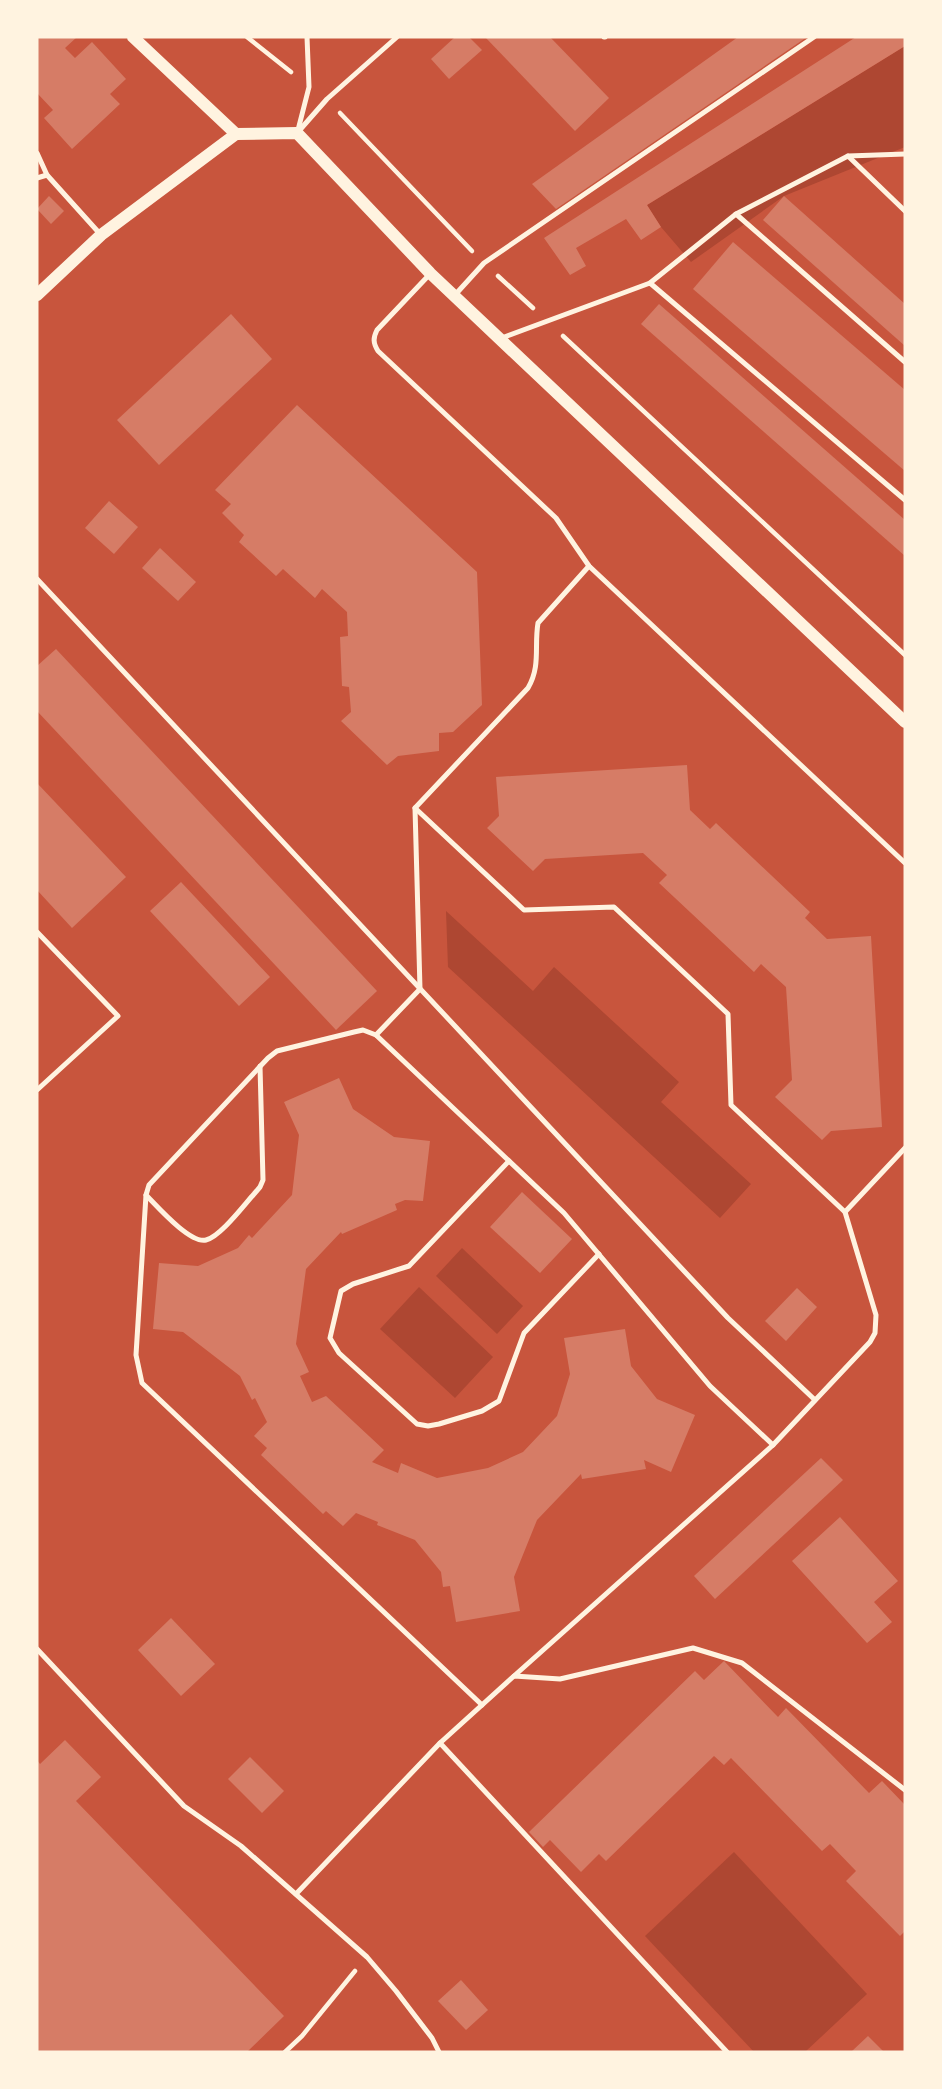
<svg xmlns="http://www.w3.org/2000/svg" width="942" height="2089" viewBox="0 0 942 2089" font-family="Roboto,sans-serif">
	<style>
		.green { fill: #ae4732 }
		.building { fill: #d67c66 }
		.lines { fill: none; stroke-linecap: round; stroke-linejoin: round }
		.path { stroke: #fff3e0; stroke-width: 4.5 }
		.service { stroke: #fff3e0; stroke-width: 5 }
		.tertiary { stroke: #fff3e0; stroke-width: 12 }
	</style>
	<rect width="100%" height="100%" fill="#c8553d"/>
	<g class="green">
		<polygon points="905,46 905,147 784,196 691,262 661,227 647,205"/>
		<polygon points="446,911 533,991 554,967 679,1082 661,1102 751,1184 720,1218 448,967"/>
		<polygon points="462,1248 523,1306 497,1334 436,1276"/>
		<polygon points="419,1287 493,1357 455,1398 380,1329"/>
		<polygon points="734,1852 867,1994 805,2052 754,2052 645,1936"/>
	</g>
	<g class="building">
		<polygon points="37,37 77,37 65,48 75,58 92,42 126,79 110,94 120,104 72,149 44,118 53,110 37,93"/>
		<polygon points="455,37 469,37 482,50 449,79 431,59"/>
		<polygon points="485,37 550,37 609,98 575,131"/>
		<polygon points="738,37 807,37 556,209 532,184"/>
		<polygon points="856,37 905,37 905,46 647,205 661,227 641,240 626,219 576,248 586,266 570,275 544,238"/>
		<polygon points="49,196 64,211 51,224 37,209"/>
		<polygon points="784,196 905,304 905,346 763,220"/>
		<polygon points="733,242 905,390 905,471 693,289"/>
		<polygon points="659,304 905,520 905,556 641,324"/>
		<polygon points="231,314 272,359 159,465 117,420"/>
		<polygon points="297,405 477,572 482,705 453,732 439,733 439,751 398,756 387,765 341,721 351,712 349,687 342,686 340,637 348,636 347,612 322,589 315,598 283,569 276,576 239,542 244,535 222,513 231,504 215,490"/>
		<polygon points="109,501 138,527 114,554 85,528"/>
		<polygon points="160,548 196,582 178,601 142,568"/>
		<polygon points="56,649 377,991 336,1030 37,711 37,666"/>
		<polygon points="687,765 690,810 710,829 716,823 810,912 805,918 827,939 871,936 882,1127 831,1131 822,1140 775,1097 792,1080 786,987 761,964 754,972 659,883 667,875 643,853 545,859 533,871 487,828 499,816 496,777"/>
		<polygon points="37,783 126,877 72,928 37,890"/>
		<polygon points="181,882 270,977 239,1006 150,911"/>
		<polygon points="339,1078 353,1109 394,1137 430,1141 423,1201 405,1200 395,1204 397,1210 342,1234 341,1232 306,1269 296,1344 309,1372 300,1376 312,1402 326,1396 384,1450 372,1462 398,1473 401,1463 437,1478 488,1468 523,1452 557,1416 570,1374 564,1338 625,1329 631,1366 657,1399 695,1415 671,1472 644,1460 646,1469 582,1479 581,1474 537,1520 514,1577 520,1611 456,1622 450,1586 443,1587 441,1572 415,1540 377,1525 378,1522 356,1513 343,1526 326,1511 323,1514 261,1455 267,1448 254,1436 267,1422 255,1398 252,1400 240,1376 183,1332 153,1329 159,1263 198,1266 238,1248 249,1235 252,1238 292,1195 299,1135 284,1102"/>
		<polygon points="522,1192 572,1239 540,1273 490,1227"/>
		<polygon points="797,1288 817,1307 786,1341 765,1321"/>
		<polygon points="821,1458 843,1480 715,1599 694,1576"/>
		<polygon points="840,1517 898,1581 874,1602 892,1622 867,1643 792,1561"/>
		<polygon points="171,1618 215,1664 181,1696 138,1650"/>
		<polygon points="724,1661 778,1717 786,1708 869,1793 882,1781 905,1805 905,1931 900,1936 846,1881 856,1871 830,1844 822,1851 731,1758 724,1765 714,1756 606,1861 599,1854 581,1872 550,1840 543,1847 529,1832 695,1671 704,1680"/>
		<polygon points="65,1740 101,1777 76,1801 284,2016 247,2052 37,2052 37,1760 40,1764"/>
		<polygon points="250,1757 284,1791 262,1813 228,1779"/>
		<polygon points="461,1980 488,2010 466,2030 438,2001"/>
		<polygon points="868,2036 884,2052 851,2052"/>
	</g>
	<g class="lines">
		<g class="path">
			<polyline points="247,37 291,72"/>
			<polyline points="340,113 472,251"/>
			<polyline points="498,276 533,308"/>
			<polyline points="563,336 905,655"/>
			<polyline points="285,2052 302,2036 355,1971"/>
		</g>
		<g class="service">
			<polyline points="604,37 605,37"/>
			<polyline points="298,130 309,87 307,37"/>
			<polyline points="298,132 327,99 397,37"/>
			<polyline points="37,153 47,175 101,235"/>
			<polyline points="848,156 905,154"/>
			<polyline points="37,178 47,175"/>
			<polyline points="736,214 848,156 905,211"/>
			<path d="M430,274L377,330C373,338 373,343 378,351L556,518L589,566L905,863"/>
			<polyline points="650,283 736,214 905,362"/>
			<polyline points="454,296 484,263 814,37"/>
			<polyline points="499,339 650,283 905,500"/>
			<polyline points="37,579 728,1318 815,1400"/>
			<polyline points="415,808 524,910 614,907 728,1014 731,1105 845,1212"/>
			<polyline points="37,932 118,1016 37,1090"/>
			<path d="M376,1035L420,989L415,808L528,688C541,666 534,646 538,623L589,566"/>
			<polyline points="509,1161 409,1266 353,1284 341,1291 330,1338 339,1353 417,1424 428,1426 439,1424 482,1411 499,1401 524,1333 599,1254"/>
			<path d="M146,1195C157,1206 190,1244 206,1240C220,1237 244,1205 254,1194L260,1187L263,1180L260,1066"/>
			<polyline points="37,1649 184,1806 241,1846 367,1957 396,1991 432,2038 439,2052"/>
			<polyline points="514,1676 773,1445 870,1342 875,1333 876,1315 845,1212 905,1148"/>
			<polyline points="482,1705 142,1383 136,1355 146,1195 149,1185 268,1058 277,1051 354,1032 363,1030 376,1035 564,1213 710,1386 773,1445"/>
			<polyline points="440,1743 727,2052"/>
			<polyline points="296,1894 440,1743 514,1676 560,1679 693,1648 742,1663 905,1790"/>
		</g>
		<g class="tertiary">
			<polyline points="133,37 236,134 297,133 430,273 905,722"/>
			<polyline points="37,295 101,235 236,134"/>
		</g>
	</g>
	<rect width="942" height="2089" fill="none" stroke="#fff3e0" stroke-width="77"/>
</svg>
